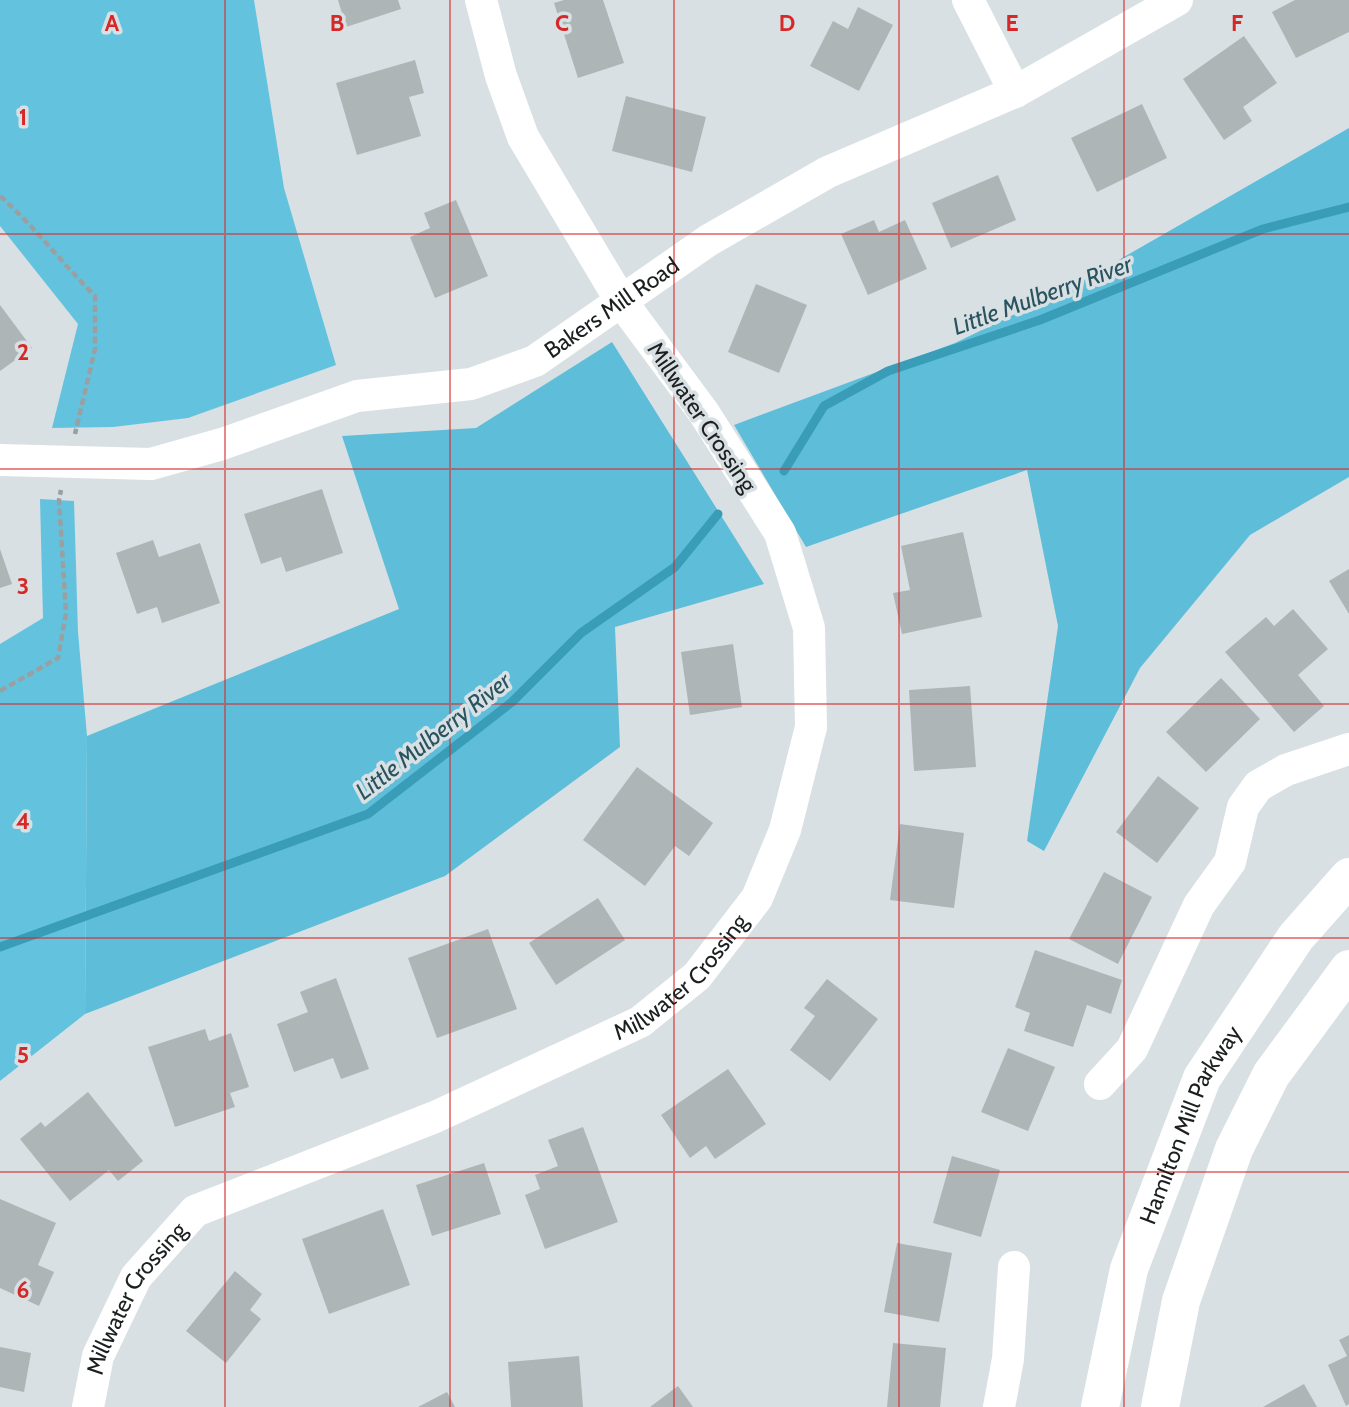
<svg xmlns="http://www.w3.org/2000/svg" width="1349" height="1407" viewBox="0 0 1349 1407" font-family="Cabin,sans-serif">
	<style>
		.green { fill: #63c3de }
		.forest { fill: #5ebeda }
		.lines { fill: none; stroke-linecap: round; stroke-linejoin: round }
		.stream { stroke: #399db8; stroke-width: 9 }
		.building { fill: #adb5b7 }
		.path { stroke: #99a0a2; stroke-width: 4.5; stroke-dasharray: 7 3.5; stroke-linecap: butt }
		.street { stroke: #fff; stroke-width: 32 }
		.secondary { stroke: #fff; stroke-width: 38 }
		.grid { fill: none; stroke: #d62828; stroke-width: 2; stroke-opacity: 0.55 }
		.labels { text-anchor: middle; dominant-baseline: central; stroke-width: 7; stroke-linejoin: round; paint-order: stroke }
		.street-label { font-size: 23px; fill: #1c1f20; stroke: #d8e0e3 }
		.water-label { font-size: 24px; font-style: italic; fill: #29535f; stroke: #d8e0e3 }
		.grid-label { font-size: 23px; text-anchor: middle; font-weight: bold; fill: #d62828; stroke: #d8e0e3; stroke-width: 7; stroke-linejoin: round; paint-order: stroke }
	</style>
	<rect width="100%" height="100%" fill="#d8e0e3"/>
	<g class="green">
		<polygon points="0,0 254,0 284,188 336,365 188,418 113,427 52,428 78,324 0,226"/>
		<polygon points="40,499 74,501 78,632 87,736 85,1014 0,1081 0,644 43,618"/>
	</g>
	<g class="forest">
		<polygon points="1349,128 1349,477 1250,535 1140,668 1044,851 1027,841 1058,626 1027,470 806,547 734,425 955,343 1075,285"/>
		<polygon points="612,342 764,584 615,627 620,747 445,876 85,1014 87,736 399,609 342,436 476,428"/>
	</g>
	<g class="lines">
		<g class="stream">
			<polyline points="784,471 824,406 888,371 1040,320 1263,229 1349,207"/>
			<polyline points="0,947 368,814 512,702 581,633 675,567 718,514"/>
		</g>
	</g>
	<g class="building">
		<polygon points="338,0 398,0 401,9 346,27"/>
		<polygon points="564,0 603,0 624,63 578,78 554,3"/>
		<polygon points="1295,0 1349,0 1349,32 1296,58 1272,12"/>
		<polygon points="858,7 893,25 859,91 810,66 833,21 848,29"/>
		<polygon points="1244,36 1277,83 1243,107 1252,121 1224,140 1183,79"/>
		<polygon points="415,60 424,93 409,97 421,136 357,155 336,83"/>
		<polygon points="626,96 706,117 692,172 612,151"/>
		<polygon points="1142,104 1167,158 1097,192 1071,138"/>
		<polygon points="998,175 1016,220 951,248 932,203"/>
		<polygon points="456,200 488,276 435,298 410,237 430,228 424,213"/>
		<polygon points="874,220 879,232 905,220 927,269 868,295 841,234"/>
		<polygon points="756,284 807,305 779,373 728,352"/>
		<polygon points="0,305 32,348 0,371"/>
		<polygon points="322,489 343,553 286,572 281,557 261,564 244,514"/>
		<polygon points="963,532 982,617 902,634 893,593 910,590 901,546"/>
		<polygon points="153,540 159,557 200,543 220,603 162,623 157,607 137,614 116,553"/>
		<polygon points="0,549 12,584 0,588"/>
		<polygon points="1349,569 1349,614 1329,581"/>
		<polygon points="1293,609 1328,649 1298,675 1324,706 1294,732 1225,652 1266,617 1274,626"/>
		<polygon points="733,644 742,707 690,715 681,652"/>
		<polygon points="1221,678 1260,719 1206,772 1166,732"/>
		<polygon points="970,686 976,767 914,771 909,690"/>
		<polygon points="637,767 713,823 689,856 675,846 645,886 583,840"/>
		<polygon points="1158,776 1199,808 1157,863 1116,832"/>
		<polygon points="900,824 964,833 954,908 890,900"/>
		<polygon points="1104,872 1152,897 1118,964 1069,939"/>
		<polygon points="598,898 625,940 556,985 529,943"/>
		<polygon points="488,929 517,1009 437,1038 408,958"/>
		<polygon points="1035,950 1122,980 1111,1014 1087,1005 1073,1047 1024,1031 1030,1013 1015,1007"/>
		<polygon points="336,978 369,1069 341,1079 333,1058 294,1072 277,1024 308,1012 300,992"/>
		<polygon points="827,979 878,1019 830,1081 790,1050 815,1016 804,1008"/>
		<polygon points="205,1029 209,1041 231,1033 249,1087 230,1093 235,1107 175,1127 148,1047"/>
		<polygon points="1008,1048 1055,1067 1028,1131 981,1112"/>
		<polygon points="728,1069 766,1124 715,1159 706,1146 690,1158 661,1115"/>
		<polygon points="88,1092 143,1161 118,1181 109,1170 70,1201 20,1139 41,1122 45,1127"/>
		<polygon points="583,1127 618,1222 545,1249 525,1195 540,1189 535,1175 558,1166 548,1140"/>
		<polygon points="952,1156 1000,1170 981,1237 933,1223"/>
		<polygon points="484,1163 501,1214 432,1236 416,1185"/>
		<polygon points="0,1199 56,1223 38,1265 54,1272 39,1306 0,1288"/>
		<polygon points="383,1209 410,1285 329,1314 302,1239"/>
		<polygon points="897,1243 952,1253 939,1322 884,1312"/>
		<polygon points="235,1271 262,1294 250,1310 261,1319 226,1363 186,1331"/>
		<polygon points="1349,1335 1349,1404 1346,1406 1328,1365 1347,1356 1339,1340"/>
		<polygon points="893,1343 946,1348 940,1407 887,1407"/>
		<polygon points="0,1347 31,1353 24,1392 0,1387"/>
		<polygon points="579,1356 583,1407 511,1407 508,1362"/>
		<polygon points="1304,1384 1317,1407 1263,1407"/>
		<polygon points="678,1386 693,1407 650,1407"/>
		<polygon points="447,1392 455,1407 418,1407"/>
	</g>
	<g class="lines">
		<g class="path">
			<path d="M0,196C34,226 62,263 95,296V349L75,434"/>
			<polyline points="0,691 58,658 66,613 59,500 61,490"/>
		</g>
		<g class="street">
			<polyline points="968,0 1015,92"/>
			<path id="s1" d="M0,460L151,464L222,444L357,396L471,384L535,361L709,240L828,172L1015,92L1177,0"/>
			<polyline points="1100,1084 1132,1049 1199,905 1230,862 1243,807 1258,786 1286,770 1349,749"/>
			<path id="s2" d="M88,1407L98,1356L136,1277L195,1211L435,1117L640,1022L697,976L757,898L785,830L811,727L809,628L780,533L704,413L621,301L523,137L501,76L481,0"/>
			<polyline points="999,1407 1008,1359 1014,1267"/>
		</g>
		<g class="secondary">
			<path id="s3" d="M1100,1407L1129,1269L1202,1078L1296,937L1349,877"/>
			<polyline points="1160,1407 1181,1301 1234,1149 1271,1075 1349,969"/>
		</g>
	</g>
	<path class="grid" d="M225,0V1407M450,0V1407M674,0V1407M899,0V1407M1124,0V1407M0,234H1349M0,469H1349M0,704H1349M0,938H1349M0,1172H1349"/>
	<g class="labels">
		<g class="street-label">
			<text stroke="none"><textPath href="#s1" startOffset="644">Bakers Mill Road</textPath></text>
			<text transform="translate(702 417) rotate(56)">Millwater Crossing</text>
			<text stroke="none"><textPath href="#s2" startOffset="772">Millwater Crossing</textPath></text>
			<text stroke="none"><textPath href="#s3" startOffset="298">Hamilton Mill Parkway</textPath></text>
			<text stroke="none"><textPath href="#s2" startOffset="121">Millwater Crossing</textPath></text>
		</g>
		<g class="water-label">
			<text transform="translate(1042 295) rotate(-20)">Little Mulberry River</text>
			<text transform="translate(433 736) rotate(-38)">Little Mulberry River</text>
		</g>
	</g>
	<g class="grid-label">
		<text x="112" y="31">A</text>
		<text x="337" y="31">B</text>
		<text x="562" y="31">C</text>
		<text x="787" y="31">D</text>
		<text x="1012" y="31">E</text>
		<text x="1237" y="31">F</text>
		<text x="23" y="125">1</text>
		<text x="23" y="360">2</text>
		<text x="23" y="594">3</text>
		<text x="23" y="829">4</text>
		<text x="23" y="1063">5</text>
		<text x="23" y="1298">6</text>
	</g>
</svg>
